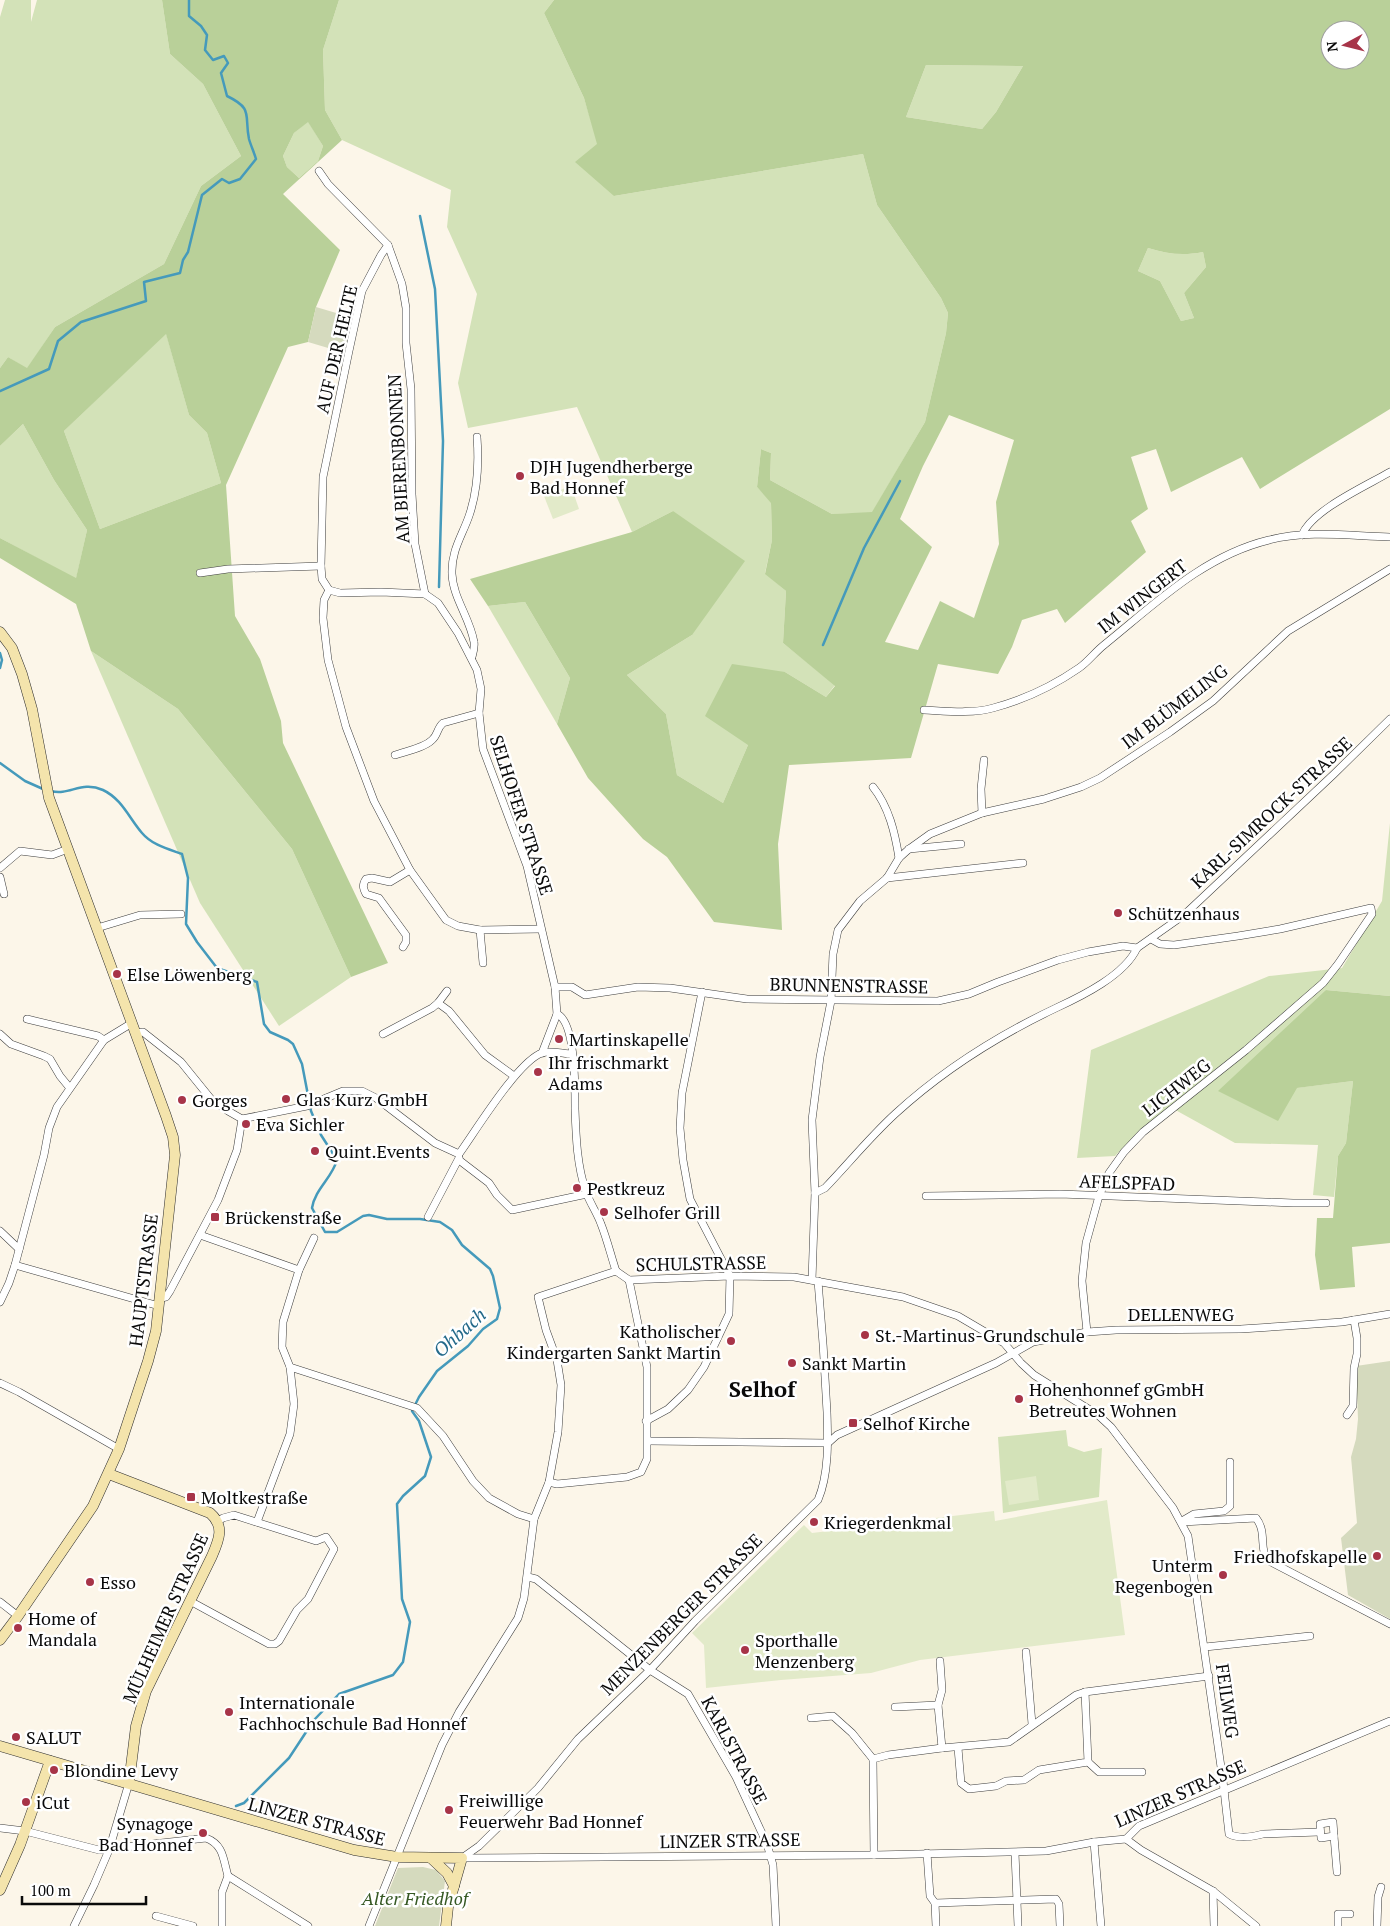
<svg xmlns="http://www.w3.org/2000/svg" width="1390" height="1926" viewBox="0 0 1390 1926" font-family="'PT Serif',serif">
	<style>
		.green { fill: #d3e2b8 }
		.forest { fill: #b9d099; fill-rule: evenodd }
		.cemetery { fill: #d5dabe }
		.pitch { fill: #e2eac9 }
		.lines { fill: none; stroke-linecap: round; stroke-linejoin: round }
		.stream { stroke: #459abb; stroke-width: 2.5 }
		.street-casing { stroke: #3d3d3d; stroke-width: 8 }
		.secondary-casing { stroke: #2c2c2c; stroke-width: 11 }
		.street { stroke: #fff; stroke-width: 7 }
		.secondary { stroke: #f4e4ac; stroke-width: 10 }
		.poi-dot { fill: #a73448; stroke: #fff; stroke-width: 2 }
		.labels { text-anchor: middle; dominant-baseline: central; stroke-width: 5; stroke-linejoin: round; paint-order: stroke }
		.street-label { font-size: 18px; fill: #0a0a0a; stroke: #fff }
		.poi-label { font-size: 18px; fill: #0a0a0a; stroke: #fff; text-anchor: start }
		.park-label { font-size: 18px; font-style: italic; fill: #355823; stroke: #fff }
		.water-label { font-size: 19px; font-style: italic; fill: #246a8a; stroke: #fff }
		.district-label { font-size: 22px; font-weight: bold; fill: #0a0a0a; stroke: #fff }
	</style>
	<rect width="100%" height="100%" fill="#fcf6e9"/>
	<g class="green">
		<polygon points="5,0 31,0 31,22 37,0 162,0 170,54 203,84 241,156 201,186 164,264 55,327 27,369 8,357 0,368 0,17"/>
		<polygon points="339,0 554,0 544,13 584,98 614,196 863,154 877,205 941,298 948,313 946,333 925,422 872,513 832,514 770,480 771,453 761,449 757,487 771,502 772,540 765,573 786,591 783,643 835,685 826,697 785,672 748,745 723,803 677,775 666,714 627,675 692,635 673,511 632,532 577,407 468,428 458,383 477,294 447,227 451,190 342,140 325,110 323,50"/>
		<polygon points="926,65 1023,66 996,112 982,129 906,117"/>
		<polygon points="308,121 323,146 318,161 299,178 287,167 283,156 294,133"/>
		<path d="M1148,248C1167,254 1183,256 1203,252L1206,267L1184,293L1194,318L1181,321L1160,281L1138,271Z"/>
		<polygon points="166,333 189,415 207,433 221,483 100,529 64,431"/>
		<polygon points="23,424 54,480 87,530 76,579 0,538 0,446"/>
		<polygon points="525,602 570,678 557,724 488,606"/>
		<polygon points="91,651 178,709 292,849 351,977 279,1026 200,903"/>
		<polygon points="1390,823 1390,996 1326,990 1296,1088 1353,1081 1346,1143 1338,1156 1334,1197 1313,1195 1318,1145 1235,1143 1170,1107 1139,1131 1115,1156 1077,1158 1091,1050 1269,976 1342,968 1382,901"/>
		<polygon points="1066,1430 1068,1446 1084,1452 1102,1448 1099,1497 1003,1513 998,1437"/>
	</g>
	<g class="forest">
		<path d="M162,0H339L323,50L325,110L342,140L283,194L340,250L316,307L308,342L288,347L226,485L235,616L260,659L281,721L283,743L388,963L351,977L292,849L178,709L91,651L76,604L0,558V538L76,578L87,530L54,480L23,424L0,446V368L8,357L27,368L55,327L164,264L201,186L241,156L203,84L170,54ZM308,122L323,146L318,161L299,178L287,167L283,156L294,133ZM166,334L189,415L207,433L221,483L100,529L64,431Z"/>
		<path d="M554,0H1390V409L1260,489L1242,457L1171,492L1156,449L1131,457L1148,509L1131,521L1146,552L1065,623L1057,609L1022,620L1012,647L998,674L938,664L911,758L789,765L778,844L782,930L714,922L667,857L643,839L588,778L557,724L570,678L525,602L488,606L470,579L632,532L673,511L745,561L692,635L627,675L666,714L677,775L723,803L748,745L705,716L732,664L785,672L826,697L835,686L783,643L786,591L765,574L772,540L771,503L757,487L761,449L771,453L770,480L832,514L872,512L925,422L946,333L948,313L941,298L877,205L863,154L614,196L575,162L597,144L584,98L544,13ZM1330,30H1360V60H1330ZM926,65L1023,66L996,112L982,129L906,117ZM1148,248C1167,254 1183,256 1203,252L1206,267L1184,293L1194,318L1181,321L1160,281L1138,271ZM949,415L1014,440L996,502L999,544L974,618L940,601L918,650L885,642L932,547L900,519L923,466Z"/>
		<polygon points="1326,990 1390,996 1390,1243 1352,1247 1355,1287 1320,1290 1315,1255 1317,1218 1333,1218 1338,1156 1346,1143 1353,1081 1297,1088 1278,1121 1218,1091"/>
	</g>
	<g class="cemetery">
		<polygon points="316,307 353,318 345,353 308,342"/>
		<polygon points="1390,1361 1390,1619 1348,1595 1341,1538 1357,1523 1351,1457 1356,1439 1358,1419 1356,1366"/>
		<polygon points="423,1867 436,1870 445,1881 439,1926 375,1926 398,1868"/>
	</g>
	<g class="pitch">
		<polygon points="571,486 579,509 553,519 544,496"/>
		<polygon points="1036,1476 1039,1500 1009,1505 1005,1481"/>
		<polygon points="1107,1500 1125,1635 920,1660 871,1673 781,1680 706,1688 704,1645 692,1633 804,1525 812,1533 994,1511 995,1521"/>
	</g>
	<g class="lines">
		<g class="stream">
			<polyline points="420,216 435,289 443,441 439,587"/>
			<path d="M0,391L49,369L58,341L81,322L146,301L144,282L180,273L183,260L188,252L202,195L222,179L229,183L240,179L256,159C254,152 251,146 249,139C244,115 254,109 227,96L221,73L228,63L224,56L213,60L205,50L207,35L201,26L189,16V0"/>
			<polyline points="823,645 864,548 900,481"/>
			<polyline points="0,653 2,660 0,668"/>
			<polyline points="0,763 25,781 43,789"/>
			<path d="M51,791C70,796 81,780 103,790C122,799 129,818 142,833C152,845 168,849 182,854L188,878L186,924L197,942L217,968L257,982L264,1024L270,1032L288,1040L293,1044L302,1064L311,1111L321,1135L337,1160C332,1178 315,1189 312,1208L325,1232H337L363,1216L369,1215L387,1219H420L440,1222L452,1230L462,1245L490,1269L493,1276L500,1308L497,1319L483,1329L468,1346L437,1371L419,1397L412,1411L419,1421L431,1457L425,1476L403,1496L397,1504L402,1599L410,1622L403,1662L393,1675L339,1694L314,1720L289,1758L244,1803L236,1806"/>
		</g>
		<g class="street-casing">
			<g id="street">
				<polyline points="319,171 328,184 388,245 381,255 362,291 349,351 323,477 321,566 322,579 329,590 340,593 381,592 425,594"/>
				<polyline points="388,245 402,284 406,308 406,343 411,389 412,494 415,544 425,594 438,603 458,633 477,670 481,689 479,713 483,749 527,866 555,987 557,1014 542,1053"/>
				<path d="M1302,535C1312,510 1366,486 1390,472"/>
				<polyline points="200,573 228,569 321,566"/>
				<polyline points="329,590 324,600 323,618 328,660 346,727 374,801 410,870 446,920 458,926 480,930 541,929"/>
				<path d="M472,657C473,653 475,647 474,642C470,618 453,598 452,574C451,551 462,536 469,516C478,490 479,464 477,437"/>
				<path d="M924,710C947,711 971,714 993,708C1023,700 1053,686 1079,668C1088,662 1095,652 1104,645C1155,604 1203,556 1269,540C1307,530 1351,536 1390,537"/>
				<path d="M395,755C406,751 424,748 432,740C438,735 437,728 443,723L479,713"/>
				<path d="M873,787C889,807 895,833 899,858"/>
				<polyline points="982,813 981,789 984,760"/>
				<polyline points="909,849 961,844"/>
				<polyline points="0,868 20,851 52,855 68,849"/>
				<polyline points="0,877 4,894"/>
				<polyline points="887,878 1023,863"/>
				<polyline points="97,928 140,915 181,914"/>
				<polyline points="480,930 483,963"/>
				<path d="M403,947L406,942V935L379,898L366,894C363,888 362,885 366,879L372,878L390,882L410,870"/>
				<polyline points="555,987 572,987 585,995 638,987 670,988 747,999 938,1001 969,994 998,982 1058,960 1088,952 1123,946 1137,948"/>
				<polyline points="438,1003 449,1011 485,1055 514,1076"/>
				<path d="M557,1014C576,1022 575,1090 575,1109C576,1137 577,1166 586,1192C590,1203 597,1213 601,1224C607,1239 611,1256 616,1271"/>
				<polyline points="27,1019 98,1036 104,1040"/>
				<polyline points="136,1033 143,1032 181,1062 211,1099 228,1111 242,1119"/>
				<polyline points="0,1034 11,1044 44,1056 50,1059 60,1076 69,1087"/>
				<polyline points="383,1034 432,1008 438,1003 447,991"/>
				<polyline points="242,1119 307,1106 343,1091 362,1091 376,1098 435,1143 459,1154"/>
				<path d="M459,1154C475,1132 518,1061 542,1053C550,1050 564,1054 572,1054"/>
				<polyline points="459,1160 489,1183 497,1195 512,1210 587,1194"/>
				<path d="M815,1193L825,1188C848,1164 870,1137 895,1114C943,1070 997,1036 1056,1008C1082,996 1125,975 1137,948L1184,915L1334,774L1390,719"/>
				<polyline points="926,1196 1060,1194 1293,1203 1326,1203"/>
				<polyline points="428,1217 459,1158"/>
				<polyline points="0,1231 19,1249"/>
				<polyline points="200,1235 299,1270 283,1322 282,1347 290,1367 417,1408 443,1436 473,1481 489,1498 518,1514 534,1519"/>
				<polyline points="15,1265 159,1306"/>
				<polyline points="299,1270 314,1238"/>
				<path d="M616,1271L629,1280L730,1276L794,1277L903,1297L958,1316L1004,1343L1021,1363L1034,1375L1098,1415L1111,1427L1173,1508L1188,1536L1223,1781L1229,1834C1239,1839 1252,1837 1263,1834L1319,1832"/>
				<polyline points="812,1280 815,1193 812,1120 820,1057 831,1001 833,954 838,930 860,901 887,878 899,858 909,849 930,834 982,813 1044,799 1081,787 1100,778 1170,732 1213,701 1288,631 1390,569"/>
				<polyline points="161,1298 166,1297 170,1291 218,1200 237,1150 242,1119"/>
				<polyline points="0,1302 9,1283 15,1265 44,1155 49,1128 57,1107 104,1040 132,1023"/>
				<polyline points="1087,1332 1082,1281 1086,1243 1099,1196 1109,1173 1124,1152 1143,1132 1246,1050 1323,983 1338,964 1372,914 1371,908 1280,929 1238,936 1174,945 1160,944 1151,939"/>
				<polyline points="0,1383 19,1392 119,1449"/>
				<polyline points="1347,1415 1353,1406 1354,1368 1357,1354 1357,1338 1354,1320"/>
				<polyline points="646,1421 668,1409 688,1390 704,1367 729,1314 730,1276 690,1199 683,1160 680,1128 682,1093 702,992"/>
				<polyline points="648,1441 828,1443 837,1435 996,1363 1033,1342 1087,1332 1116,1330 1241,1329 1286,1326 1342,1322 1390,1314"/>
				<polyline points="549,1482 557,1484 627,1477 641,1472 647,1459 647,1367 629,1280"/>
				<polyline points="1182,1521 1194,1514 1224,1511 1230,1506 1230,1462"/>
				<polyline points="257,1522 290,1434 294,1404 290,1367"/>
				<path d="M1182,1522L1256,1518C1267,1532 1259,1547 1267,1560L1390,1624"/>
				<polyline points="528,1577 536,1579 650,1670 688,1694 736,1777 767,1844 773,1865 776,1926"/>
				<polyline points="190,1601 269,1644 275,1644 279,1641 297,1610 308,1599 334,1549 326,1537 316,1541 234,1515 223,1518 218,1521"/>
				<polyline points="0,1602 18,1616"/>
				<polyline points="1205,1647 1310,1636"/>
				<polyline points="1026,1652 1032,1724"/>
				<polyline points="940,1661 942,1690 938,1705 942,1748"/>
				<polyline points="895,1707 938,1705"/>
				<polyline points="811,1718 833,1716 852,1733 873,1759"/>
				<polyline points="958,1748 961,1783 969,1789 996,1786 1006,1781 1024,1780 1039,1770 1088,1762 1085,1692"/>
				<polyline points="1088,1762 1099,1772 1142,1772"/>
				<polygon points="1333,1822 1334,1836 1321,1838 1320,1824"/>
				<path d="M0,1828L25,1831L99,1850L206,1838C224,1845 223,1859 228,1876L308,1926"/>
				<polyline points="1334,1836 1337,1872"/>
				<polyline points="1126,1839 1141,1850 1213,1891 1256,1926"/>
				<polyline points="1094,1842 1101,1926"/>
				<polyline points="927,1853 930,1896 935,1903 936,1926"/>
				<polyline points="1015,1853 1018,1926"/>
				<polyline points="874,1855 873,1759 888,1755 942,1748 1009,1742 1076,1695 1085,1692 1209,1676"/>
				<polyline points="462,1858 874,1855 1046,1851 1094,1842 1126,1839 1139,1826 1390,1721"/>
				<path d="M462,1858L479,1846L538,1788L578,1739L650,1670L695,1621L818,1500C829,1474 828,1441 827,1412C825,1369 822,1325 818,1281"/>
				<polyline points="1213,1891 1214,1926"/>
				<polyline points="935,1903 1056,1899 1059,1904 1060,1926"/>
				<polyline points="156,1916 193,1926"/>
				<polyline points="74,1926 94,1885 109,1850 129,1783"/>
				<polyline points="222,1926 222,1892 228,1876"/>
				<polyline points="369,1926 442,1745 459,1712 518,1618 524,1598 534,1519 549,1482 558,1432 561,1385 557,1360 546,1330 538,1297 616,1271"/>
				<polyline points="1338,1926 1338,1914 1350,1914"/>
				<polyline points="1377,1926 1378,1897 1381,1887"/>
			</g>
		</g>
		<g class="secondary-casing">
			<g id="secondary">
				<polyline points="0,632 12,648 22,674 32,709 49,798 166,1116 173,1137 175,1155 156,1331 148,1361 119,1449 93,1506 18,1616 0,1640"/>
				<path d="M109,1474L210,1513C225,1526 219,1540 212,1556L146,1691L136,1726L129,1783"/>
				<polyline points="0,1746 354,1850 397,1857 462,1858 448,1907 446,1926"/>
				<polyline points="431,1858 447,1873 454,1886"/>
				<polyline points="0,1890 20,1845 50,1761"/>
			</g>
		</g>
		<use href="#street" class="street"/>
		<use href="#secondary" class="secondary"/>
	</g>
	<g class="poi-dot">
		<circle cx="520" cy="476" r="5"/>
		<circle cx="1118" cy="913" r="5"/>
		<circle cx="117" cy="974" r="5"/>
		<circle cx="559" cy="1039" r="5"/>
		<circle cx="538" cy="1072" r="5"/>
		<circle cx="286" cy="1099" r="5"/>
		<circle cx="182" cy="1100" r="5"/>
		<circle cx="246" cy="1124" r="5"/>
		<circle cx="315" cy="1151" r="5"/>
		<circle cx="577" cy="1188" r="5"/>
		<circle cx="604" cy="1212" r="5"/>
		<rect x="210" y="1212" width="10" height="10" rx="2.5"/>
		<circle cx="865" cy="1335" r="5"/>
		<circle cx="731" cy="1341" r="5"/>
		<circle cx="792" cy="1363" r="5"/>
		<circle cx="1019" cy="1399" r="5"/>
		<rect x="848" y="1418" width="10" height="10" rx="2.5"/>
		<rect x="186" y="1492" width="10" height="10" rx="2.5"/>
		<circle cx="814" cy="1522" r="5"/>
		<circle cx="1377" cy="1556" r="5"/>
		<circle cx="1223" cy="1575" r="5"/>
		<circle cx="90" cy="1582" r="5"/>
		<circle cx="18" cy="1628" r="5"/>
		<circle cx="745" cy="1650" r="5"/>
		<circle cx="229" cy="1712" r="5"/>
		<circle cx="16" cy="1737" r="5"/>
		<circle cx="54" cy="1770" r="5"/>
		<circle cx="26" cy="1802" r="5"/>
		<circle cx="449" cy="1810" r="5"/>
		<circle cx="203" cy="1833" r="5"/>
	</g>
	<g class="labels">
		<g class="street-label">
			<text transform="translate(336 349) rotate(-77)">AUF DER HELTE</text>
			<text transform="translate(398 459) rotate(-93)">AM BIERENBONNEN</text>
			<text transform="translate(1142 596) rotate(-38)">IM WINGERT</text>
			<text transform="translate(1174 706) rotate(-37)">IM BLÜMELING</text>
			<text transform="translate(1271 812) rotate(-43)">KARL-SIMROCK-STRASSE</text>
			<text transform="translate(522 815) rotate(72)">SELHOFER STRASSE</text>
			<text transform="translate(849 985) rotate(1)">BRUNNENSTRASSE</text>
			<text transform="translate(1176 1087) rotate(-38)">LICHWEG</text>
			<text transform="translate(1127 1182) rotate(2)">AFELSPFAD</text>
			<text transform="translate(701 1263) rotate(-1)">SCHULSTRASSE</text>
			<text transform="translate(143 1280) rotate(-83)">HAUPTSTRASSE</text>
			<text x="1181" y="1314">DELLENWEG</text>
			<text transform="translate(681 1614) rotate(-45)">MENZENBERGER STRASSE</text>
			<text transform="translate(165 1618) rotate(-66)">MÜLHEIMER STRASSE</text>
			<text transform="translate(1228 1701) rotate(82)">FEILWEG</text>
			<text transform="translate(735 1750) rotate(62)">KARLSTRASSE</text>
			<text transform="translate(1180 1793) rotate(-24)">LINZER STRASSE</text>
			<text transform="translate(317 1821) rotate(15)">LINZER STRASSE</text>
			<text transform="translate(730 1840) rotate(-1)">LINZER STRASSE</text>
		</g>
		<g class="poi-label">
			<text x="530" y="466">DJH Jugendherberge<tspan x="530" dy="21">Bad Honnef</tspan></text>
			<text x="1128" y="913">Schützenhaus</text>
			<text x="127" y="974">Else Löwenberg</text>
			<text x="569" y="1039">Martinskapelle</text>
			<text x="548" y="1062">Ihr frischmarkt<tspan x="548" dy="21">Adams</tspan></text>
			<text x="296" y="1099">Glas Kurz GmbH</text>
			<text x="192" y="1100">Gorges</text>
			<text x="256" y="1124">Eva Sichler</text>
			<text x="325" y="1151">Quint.Events</text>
			<text x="587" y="1188">Pestkreuz</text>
			<text x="614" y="1212">Selhofer Grill</text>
			<text x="225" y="1217">Brückenstraße</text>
			<text x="721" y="1331" text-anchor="end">Katholischer<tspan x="721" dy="21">Kindergarten Sankt Martin</tspan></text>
			<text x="875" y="1335">St.-Martinus-Grundschule</text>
			<text x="802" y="1363">Sankt Martin</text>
			<text x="1029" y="1389">Hohenhonnef gGmbH<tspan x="1029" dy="21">Betreutes Wohnen</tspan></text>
			<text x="863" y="1423">Selhof Kirche</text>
			<text x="201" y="1497">Moltkestraße</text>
			<text x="824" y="1522">Kriegerdenkmal</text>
			<text x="1367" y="1556" text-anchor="end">Friedhofskapelle</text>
			<text x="1213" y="1565" text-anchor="end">Unterm<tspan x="1213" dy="21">Regenbogen</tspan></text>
			<text x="100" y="1582">Esso</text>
			<text x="28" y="1618">Home of<tspan x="28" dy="21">Mandala</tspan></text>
			<text x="755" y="1640">Sporthalle<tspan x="755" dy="21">Menzenberg</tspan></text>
			<text x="239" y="1702">Internationale<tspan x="239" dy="21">Fachhochschule Bad Honnef</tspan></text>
			<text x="26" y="1737">SALUT</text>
			<text x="64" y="1770">Blondine Levy</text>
			<text x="459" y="1800">Freiwillige<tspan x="459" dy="21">Feuerwehr Bad Honnef</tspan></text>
			<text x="36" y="1802">iCut</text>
			<text x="193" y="1823" text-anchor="end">Synagoge<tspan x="193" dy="21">Bad Honnef</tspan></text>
		</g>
		<g class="park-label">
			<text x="415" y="1898">Alter Friedhof</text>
		</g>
		<g class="water-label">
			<text transform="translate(459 1332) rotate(-42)">Ohbach</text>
		</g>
		<g class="district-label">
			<text x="762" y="1388">Selhof</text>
		</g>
	</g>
	<g transform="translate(1345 45) rotate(263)"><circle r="24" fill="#ffffff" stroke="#9d9d9d"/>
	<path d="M0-4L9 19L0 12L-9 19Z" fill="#a73448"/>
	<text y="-8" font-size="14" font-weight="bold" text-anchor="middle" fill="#0a0a0a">N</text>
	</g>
	<path d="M22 1896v8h124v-8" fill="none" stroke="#0a0a0a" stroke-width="2.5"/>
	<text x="30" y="1896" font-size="15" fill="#0a0a0a" stroke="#ffffff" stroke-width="4" paint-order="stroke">100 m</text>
</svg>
